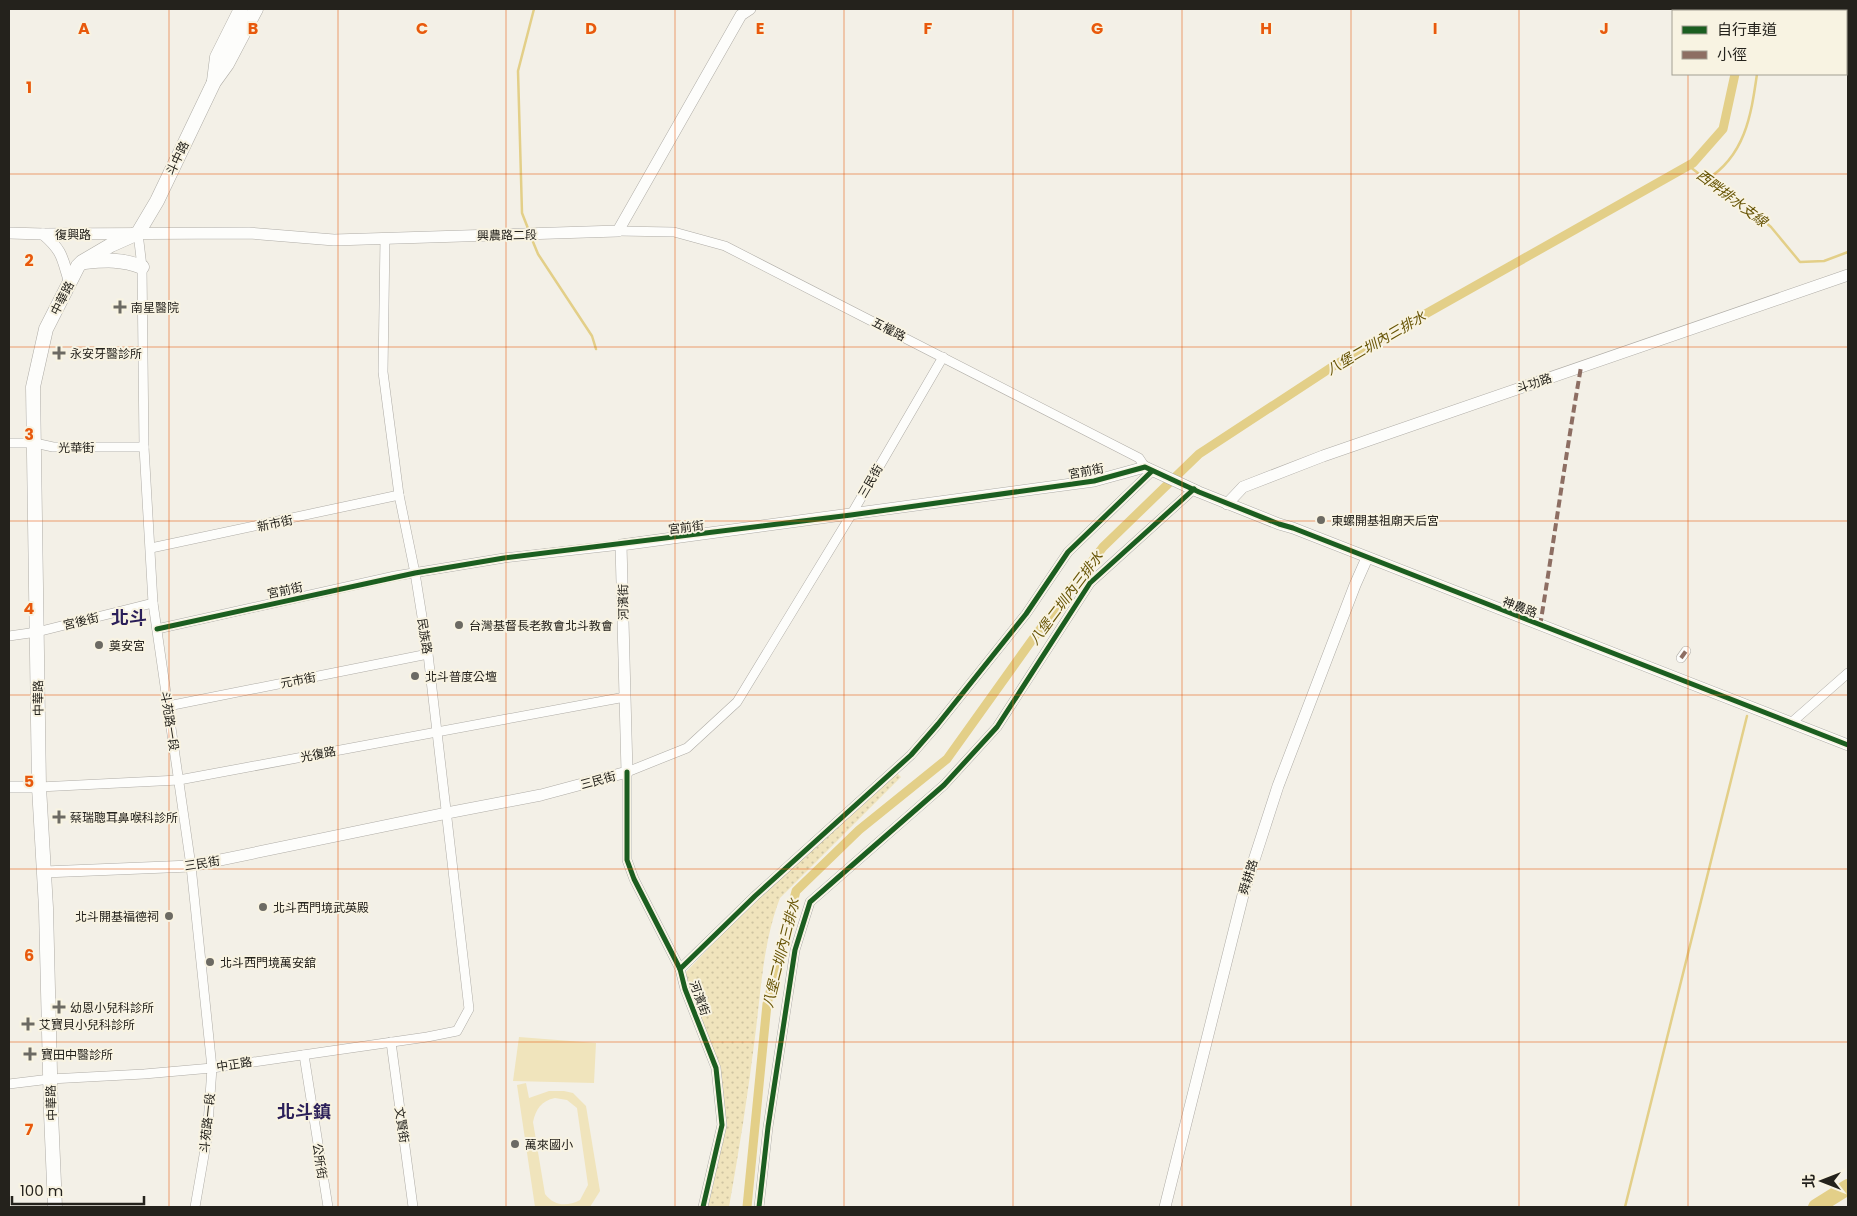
<svg xmlns="http://www.w3.org/2000/svg" width="1857" height="1216" viewBox="0 0 1857 1216" font-family="Poppins,'Noto Sans TC',sans-serif">
	<style>
		.green { fill: #f0e4bc; fill-rule: evenodd }
		.park { fill: url(#park-dots) }
		.lines { fill: none; stroke-linecap: round; stroke-linejoin: round }
		.stream { stroke: #e3cf88; stroke-width: 2.5 }
		.canal { stroke: #e3cf88; stroke-width: 9 }
		.river { stroke: #e3cf88; stroke-width: 16 }
		.minor-casing { stroke: #afaca6; stroke-width: 10 }
		.tertiary-casing { stroke: #afaca6; stroke-width: 12 }
		.secondary-casing { stroke: #afaca6; stroke-width: 15 }
		.minor { stroke: #fdfdfb; stroke-width: 9 }
		.tertiary { stroke: #fdfdfb; stroke-width: 11 }
		.secondary { stroke: #fdfdfb; stroke-width: 14 }
		.quiet { stroke: #8d6e63; stroke-width: 4; stroke-dasharray: 8 4; stroke-linecap: butt }
		.cycleway-casing { stroke: #f8f3e2; stroke-width: 8 }
		.cycleway { stroke: #1b5e20; stroke-width: 5 }
		.grid { fill: none; stroke: #e8590c; stroke-width: 1; stroke-opacity: 0.55 }
		.poi-dot { fill: #6c6a63; stroke: #f8f3e2; stroke-width: 2 }
		.labels { text-anchor: middle; dominant-baseline: central; stroke-width: 4; stroke-linejoin: round; paint-order: stroke }
		.street-label { font-size: 12px; fill: #24221c; stroke: #f8f3e2 }
		.poi-label { font-size: 12px; fill: #24221c; stroke: #f8f3e2; text-anchor: start }
		.water-label { font-size: 14px; font-style: italic; fill: #675405; stroke: #f8f3e2 }
		.district-label { font-size: 18px; font-weight: bold; fill: #2b1f59; stroke: #f8f3e2 }
		.grid-label { font-size: 16px; text-anchor: middle; font-weight: bold; fill: #e8590c; stroke: #f8f3e2; stroke-width: 4; stroke-linejoin: round; paint-order: stroke }
	</style>
	<defs>
		<pattern id="park-dots" width="8" height="8" patternUnits="userSpaceOnUse" patternTransform="scale(1.25)"><rect width="8" height="8" fill="#f0e4bc"/><path d="M2 2h.1M6 6h.1" fill="none" stroke="#cec3a1" stroke-width="1.8" stroke-linecap="round"/></pattern>
	</defs>
	<rect width="100%" height="100%" fill="#f3f0e7"/>
	<g class="green">
		<polygon points="519,1037 596,1043 594,1083 513,1081"/>
		<path d="M526,1083L529,1098L549,1091H564L573,1093L586,1106L600,1191L590,1207H535L517,1085ZM555,1098L567,1100L577,1108L588,1185L580,1200C567,1207 554,1206 545,1194L533,1122C536,1109 541,1101 555,1098Z"/>
	</g>
	<path class="park" d="M896,772L901,777L780,898C763,942 761,991 755,1037C748,1094 739,1151 729,1207H708L726,1128L718,1066L685,973L782,871Z"/>
	<g class="lines">
		<g class="stream">
			<polyline points="1766,11 1766,9"/>
			<polyline points="1689,166 1727,196 1744,204 1771,227 1800,262 1824,261 1848,252"/>
			<path d="M1706,180C1745,156 1751,116 1757,74"/>
			<polyline points="529,231 522,213 518,71 534,9"/>
			<polyline points="531,237 538,254 592,336 596,349"/>
			<polyline points="1625,1207 1747,716"/>
		</g>
		<g class="canal">
			<polyline points="1748,11 1749,9"/>
			<polyline points="747,1207 767,1004 796,891 859,830 947,759 1035,636 1103,547 1199,454 1335,365 1693,163 1723,129 1735,74"/>
		</g>
		<polyline class="river" points="1816,1207 1848,1187"/>
		<g class="minor-casing">
			<g id="minor">
				<polyline points="618,231 674,232 725,246 1139,458 1145,467"/>
				<polyline points="138,233 142,267 144,447 153,603 191,866 212,1068 207,1138 195,1207"/>
				<polyline points="9,443 35,443 53,447 144,447"/>
				<polyline points="151,548 399,495"/>
				<polyline points="157,629 395,576 504,558 621,545"/>
				<polyline points="9,636 37,632 153,603"/>
				<polyline points="1681,658 1686,651"/>
				<polyline points="168,706 428,654"/>
				<polyline points="1791,723 1848,673"/>
				<polyline points="39,787 179,780 625,697"/>
				<polyline points="680,969 755,896 911,755 938,724 1026,614 1068,552 1152,471"/>
				<polyline points="391,1042 413,1207"/>
				<polyline points="304,1055 328,1207"/>
				<polyline points="9,1084 50,1079 144,1074 212,1068 427,1037 457,1031 469,1009 428,654 415,573 399,495 383,372 385,238"/>
				<polyline points="703,1207 722,1125 716,1068 685,989 680,969 634,879 627,860 627,772 687,748 737,702 851,515 943,357"/>
				<polyline points="759,1207 768,1127 795,950 810,902 944,785 997,727 1090,583 1194,489"/>
			</g>
		</g>
		<g class="tertiary-casing">
			<g id="tertiary">
				<polyline points="9,233 43,234 249,233 334,240 618,231 741,15 750,9"/>
				<path d="M43,234C64,252 62,259 70,283"/>
				<polyline points="1227,504 1243,487 1323,456 1848,275"/>
				<polyline points="9,787 39,787"/>
				<polyline points="44,872 191,866 447,813 541,795 627,772 621,545 1094,481 1145,467 1199,492 1279,524 1293,528 1848,745"/>
				<polyline points="1165,1207 1244,891 1278,786 1355,585 1367,558"/>
			</g>
		</g>
		<g class="secondary-casing">
			<g id="secondary">
				<polyline points="214,81 217,57 241,9"/>
				<path d="M85,262C106,260 122,259 142,267"/>
				<polyline points="55,1207 51,1113 46,908 39,787 33,387 46,329 78,266 82,262 111,245 138,233 157,201 214,82 227,64 256,9"/>
			</g>
		</g>
		<use href="#minor" class="minor"/>
		<use href="#tertiary" class="tertiary"/>
		<use href="#secondary" class="secondary"/>
		<g class="quiet">
			<path d="M1540,626C1554,540 1566,453 1581,367"/>
			<polyline points="1681,658 1686,651"/>
		</g>
		<g class="cycleway-casing">
			<g id="cycleway">
				<polyline points="157,629 415,573 504,558 851,515 1094,481 1145,467 1199,492 1279,524 1293,528 1848,745"/>
				<polyline points="627,772 627,860 634,879 680,969 685,989 716,1068 722,1125 703,1207"/>
				<polyline points="680,969 755,896 911,755 938,724 1026,614 1068,552 1152,471"/>
				<polyline points="759,1207 768,1127 795,950 810,902 944,785 997,727 1090,583 1194,489"/>
			</g>
		</g>
		<use href="#cycleway" class="cycleway"/>
	</g>
	<path class="grid" d="M169,9V1207M338,9V1207M506,9V1207M675,9V1207M844,9V1207M1013,9V1207M1182,9V1207M1351,9V1207M1519,9V1207M1688,9V11M1688,74V1207M9,174H1848M9,347H1848M9,521H1848M9,695H1848M9,869H1848M9,1042H1848"/>
	<g class="poi-dot">
		<path d="M117.5 299.5h5v5h5v5h-5v5h-5v-5h-5v-5h5z"/>
		<path d="M56.5 345.5h5v5h5v5h-5v5h-5v-5h-5v-5h5z"/>
		<circle cx="1321" cy="520" r="5"/>
		<circle cx="459" cy="625" r="5"/>
		<circle cx="99" cy="645" r="5"/>
		<circle cx="415" cy="676" r="5"/>
		<path d="M56.5 809.5h5v5h5v5h-5v5h-5v-5h-5v-5h5z"/>
		<circle cx="263" cy="907" r="5"/>
		<circle cx="169" cy="916" r="5"/>
		<circle cx="210" cy="962" r="5"/>
		<path d="M56.5 999.5h5v5h5v5h-5v5h-5v-5h-5v-5h5z"/>
		<path d="M25.5 1016.5h5v5h5v5h-5v5h-5v-5h-5v-5h5z"/>
		<path d="M27.5 1046.5h5v5h5v5h-5v5h-5v-5h-5v-5h5z"/>
		<circle cx="515" cy="1144" r="5"/>
	</g>
	<g class="labels">
		<g class="street-label">
			<text transform="translate(177 158) rotate(-64)">斗中路</text>
			<text x="73" y="234">復興路</text>
			<text transform="translate(507 235) rotate(-1)">興農路二段</text>
			<text transform="translate(62 298) rotate(-63)">中華路</text>
			<text transform="translate(889 329) rotate(27)">五權路</text>
			<text transform="translate(1534 383) rotate(-19)">斗功路</text>
			<text x="76" y="447">光華街</text>
			<text transform="translate(1086 471) rotate(-11)">宮前街</text>
			<text transform="translate(870 481) rotate(-60)">三民街</text>
			<text transform="translate(275 523) rotate(-12)">新市街</text>
			<text transform="translate(686 527) rotate(-7)">宮前街</text>
			<text transform="translate(285 590) rotate(-12)">宮前街</text>
			<text transform="translate(623 602) rotate(-91)">河濱街</text>
			<text transform="translate(1520 607) rotate(21)">神農路</text>
			<text transform="translate(81 621) rotate(-14)">宮後街</text>
			<text transform="translate(425 636) rotate(81)">民族路</text>
			<text transform="translate(298 680) rotate(-11)">元市街</text>
			<text transform="translate(38 698) rotate(-91)">中華路</text>
			<text transform="translate(170 721) rotate(81)">斗苑路一段</text>
			<text transform="translate(318 754) rotate(-11)">光復路</text>
			<text transform="translate(598 780) rotate(-15)">三民街</text>
			<text transform="translate(202 863) rotate(-9)">三民街</text>
			<text transform="translate(1248 877) rotate(-73)">舜耕路</text>
			<text transform="translate(700 998) rotate(70)">河濱街</text>
			<text transform="translate(234 1064) rotate(-9)">中正路</text>
			<text transform="translate(51 1103) rotate(-92)">中華路</text>
			<text transform="translate(207 1123) rotate(-84)">斗苑路一段</text>
			<text transform="translate(402 1125) rotate(82)">文賢街</text>
			<text transform="translate(320 1161) rotate(81)">公所街</text>
		</g>
		<g class="poi-label">
			<text x="131" y="307">南星醫院</text>
			<text x="70" y="353">永安牙醫診所</text>
			<text x="1331" y="520">東螺開基祖廟天后宮</text>
			<text x="469" y="625">台灣基督長老教會北斗教會</text>
			<text x="109" y="645">奠安宮</text>
			<text x="425" y="676">北斗普度公壇</text>
			<text x="70" y="817">蔡瑞聰耳鼻喉科診所</text>
			<text x="273" y="907">北斗西門境武英殿</text>
			<text x="159" y="916" text-anchor="end">北斗開基福德祠</text>
			<text x="220" y="962">北斗西門境萬安舘</text>
			<text x="70" y="1007">幼恩小兒科診所</text>
			<text x="39" y="1024">艾寶貝小兒科診所</text>
			<text x="41" y="1054">寶田中醫診所</text>
			<text x="525" y="1144">萬來國小</text>
		</g>
		<g class="water-label">
			<text transform="translate(1732 198) rotate(37)">西畔排水支線</text>
			<text transform="translate(1376 343) rotate(-30)">八堡二圳內三排水</text>
			<text transform="translate(1066 598) rotate(-53)">八堡二圳內三排水</text>
			<text transform="translate(781 953) rotate(-76)">八堡二圳內三排水</text>
		</g>
		<g class="district-label">
			<text x="129" y="617">北斗</text>
			<text x="304" y="1111">北斗鎮</text>
		</g>
	</g>
	<g class="grid-label">
		<text x="84" y="34">A</text>
		<text x="253" y="34">B</text>
		<text x="422" y="34">C</text>
		<text x="591" y="34">D</text>
		<text x="760" y="34">E</text>
		<text x="928" y="34">F</text>
		<text x="1097" y="34">G</text>
		<text x="1266" y="34">H</text>
		<text x="1435" y="34">I</text>
		<text x="1604" y="34">J</text>
		<text x="29" y="93">1</text>
		<text x="29" y="266">2</text>
		<text x="29" y="440">3</text>
		<text x="29" y="614">4</text>
		<text x="29" y="787">5</text>
		<text x="29" y="961">6</text>
		<text x="29" y="1135">7</text>
	</g>
	<rect width="1857" height="1216" fill="none" stroke="#24221c" stroke-width="20"/>
	<rect x="1672" y="10" width="175" height="65" fill="#f8f3e2" stroke="#a39f93"/>
	<rect x="1682" y="26" width="25" height="8" fill="#1b5e20" stroke="#a39f93"/>
	<text x="1717" y="35" font-size="15" fill="#24221c">自行車道</text>
	<rect x="1682" y="51" width="25" height="8" fill="#8d6e63" stroke="#a39f93"/>
	<text x="1717" y="60" font-size="15" fill="#24221c">小徑</text>
	<g transform="translate(1822 1181) rotate(270)" stroke="#f8f3e2" stroke-width="4" paint-order="stroke">
	<path d="M0-4L9 19L0 12L-9 19Z" fill="#24221c"/>
	<text y="-8" font-size="14" font-weight="bold" text-anchor="middle" fill="#24221c">北</text>
	</g>
	<path d="M12 1196v8h132v-8" fill="none" stroke="#24221c" stroke-width="2.5"/>
	<text x="20" y="1196" font-size="15" fill="#24221c" stroke="#f8f3e2" stroke-width="4" paint-order="stroke">100 m</text>
</svg>
